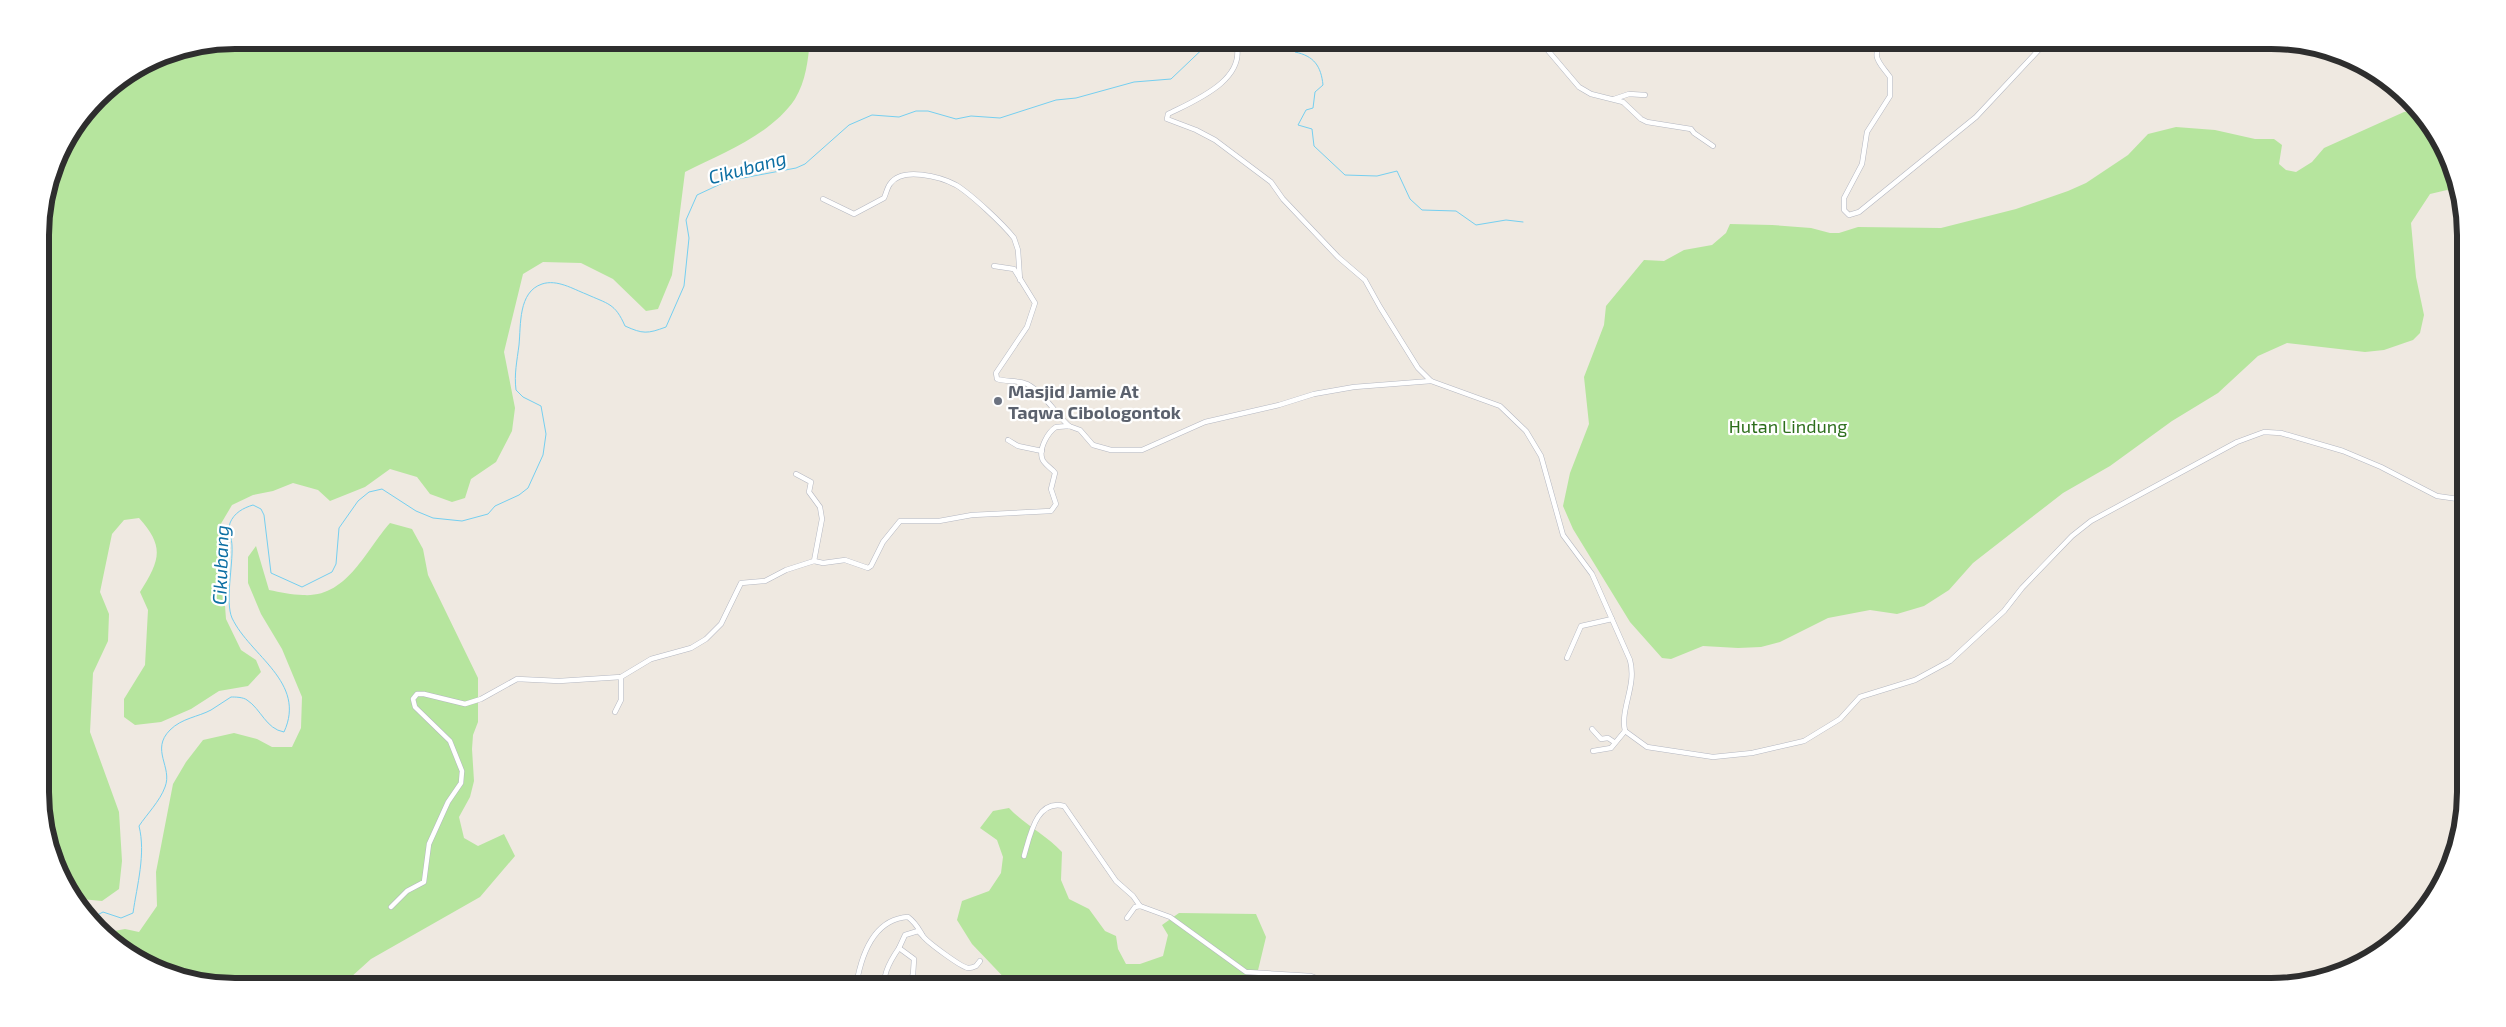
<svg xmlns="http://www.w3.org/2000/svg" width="2506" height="1027" viewBox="0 0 2506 1027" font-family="'Exo 2',sans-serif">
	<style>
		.green { fill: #b6e59e }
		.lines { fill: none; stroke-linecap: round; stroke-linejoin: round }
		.stream { stroke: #75cff0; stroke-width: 1 }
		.minor-casing { stroke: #b4b7c1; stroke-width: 5.5 }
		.minor { stroke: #fff; stroke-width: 4.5 }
		.worship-dot { fill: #6b7280; stroke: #fff; stroke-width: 2 }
		.labels { text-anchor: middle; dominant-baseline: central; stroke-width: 4.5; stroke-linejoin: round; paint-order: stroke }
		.worship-label { font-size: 18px; font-weight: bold; fill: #5b616d; stroke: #fff; text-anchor: start }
		.park-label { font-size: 18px; fill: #2c6e1b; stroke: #fff }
		.water-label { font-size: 19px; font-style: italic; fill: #0d6fa3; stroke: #fff }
		.rim { fill: none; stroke: #2e2e2e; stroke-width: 6 }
	</style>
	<rect width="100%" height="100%" fill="#efe9e1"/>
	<g class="green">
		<path d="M235,40H810C808,60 806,81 795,99C771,135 722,153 685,172L672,275L658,309L646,311L613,279L581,263L543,262L523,274L504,352L515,408L512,431L496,462L471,479L465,498L452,502L430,494L417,477L390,469L365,487L330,501L318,490L293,483L273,491L253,495L232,505L219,527L226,619L241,650L256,660L261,672L248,686L219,691L191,709L161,722L135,725L124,717V699L145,665L148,610L140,592C160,560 165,547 139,518L124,520L112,534L100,592L109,614L108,641L93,673L90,732L119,812L122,861L119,889L102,901L81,899L77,904L60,878L44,830L40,222L60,148L106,88L160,55Z"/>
		<path d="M2419,110C2442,133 2453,166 2461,197L2447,190L2430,194L2411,223L2416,277L2424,315L2420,333L2413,340L2384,350L2365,352L2287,343L2258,356L2218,393L2172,421L2110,466L2063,493L1973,563L1949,590L1924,606L1897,614L1870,610L1828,618L1780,642L1761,647L1738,648L1703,646L1671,659L1662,658L1630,622L1573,529L1563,506L1570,473L1589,424L1584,377L1604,325L1606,306L1644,260L1664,261L1684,250L1712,245L1726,233L1730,224L1772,225L1811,228L1830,233H1839L1858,227L1941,228L2016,209L2068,191L2086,183L2128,155L2148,134L2176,127L2215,130L2255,139H2274L2282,145L2279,164L2286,170L2296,172L2312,162L2324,148L2404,112Z"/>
		<path d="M390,523L412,529L423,549L428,575L478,678V722L473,735L472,749L474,781L470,797L459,817L464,838L478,846L504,834L515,856L480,897L371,959L340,987C258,987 175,997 109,938V932L125,929L139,932L157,906L156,872L173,784L186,762L203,740L234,733L257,739L272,747H292L301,728L302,697L282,649L261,614L248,583V557L256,546L269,590C280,592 292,595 303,595C347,598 365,551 390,523Z"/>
		<path d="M1009,808C1025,825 1046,835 1062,852L1061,880L1069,899L1089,909L1105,931L1116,936L1118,949L1126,964H1140L1163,956L1168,935L1162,925L1179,913L1256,914L1266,937L1254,987H1013L972,944L957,920L962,901L989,891L1001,873L1003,857L997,840L980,828L993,811Z"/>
	</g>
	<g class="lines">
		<g class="stream">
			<polyline points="1239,40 1250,40"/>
			<path d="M1287,40L1295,52C1314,56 1321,66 1323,85L1315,92L1313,108L1306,110L1298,125L1312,129L1314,146L1345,175L1377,176L1397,171L1410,199L1422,210L1456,211L1476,225L1506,220L1523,222"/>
			<path d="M88,920L103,912L121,918L133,913C137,885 146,854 139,826C147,814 160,801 165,787C173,767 150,750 170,730C182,718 198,717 211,710C218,706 224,701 231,697C235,697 243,697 247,700C261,709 266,729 284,732C307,682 250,656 232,618C225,602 233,565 232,546C232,539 228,530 230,523C234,513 243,508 253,505L261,509L264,515L271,573L302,587L332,572L336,564L339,528L358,501L369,492L382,489L416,511L433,518L462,521L488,514L495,506L519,495L528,488L543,455L546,434L541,406L523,397L516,390C514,374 517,361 519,345C521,325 518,292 542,284C557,279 573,289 586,294C608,304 615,303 625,326C643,334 647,334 666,327L684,286L689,238L686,220L697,195L727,181L796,168L805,164L849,125L872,115L899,117L916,111H928L956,119L971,116L1000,118L1056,100L1076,98L1134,82L1171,79L1212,40"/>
		</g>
		<g class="minor-casing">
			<g id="minor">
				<polyline points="1143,40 1150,40"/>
				<path d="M1235,40C1250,79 1194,101 1168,114L1167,119L1196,130L1215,140L1271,182L1283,199L1338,257L1365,280L1380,307L1418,368L1431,381L1500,406L1526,431L1541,456L1563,535L1592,574L1630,660C1637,686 1620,708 1625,731L1647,747L1713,757L1752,753L1804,741L1840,719L1860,697L1915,680L1950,661L2004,611L2022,588L2072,536L2091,521L2237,442L2264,432L2281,433L2343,451L2381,467L2437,496L2465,500"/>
				<polyline points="1539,40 1579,87 1591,94 1623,102 1641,119 1647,122 1691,129 1694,133 1713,146"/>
				<path d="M1884,40C1869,56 1880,63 1890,77V96L1867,132L1862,164L1844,198V210L1849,215L1859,212L1976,117L2048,40"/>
				<polyline points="1614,99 1629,94 1645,95"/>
				<path d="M823,199L854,214L884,198C886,194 887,188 890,184C902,166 941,177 956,185C971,194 1003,224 1014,238L1018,250L1020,280"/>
				<path d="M994,266L1014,269L1035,303L1027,327L996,373L997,379C1006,382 1017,380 1027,384C1044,393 1055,413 1069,426"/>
				<polyline points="1008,440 1018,446 1042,451"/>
				<polyline points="796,474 811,482 809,492 820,507 822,519 814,561"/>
				<polyline points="1567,658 1581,626 1612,619"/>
				<polyline points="615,712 621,700 621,677"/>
				<polyline points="1592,729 1601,739 1608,738 1614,742"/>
				<polyline points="1593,751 1611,748 1625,731"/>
				<polyline points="2463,796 2465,796"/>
				<path d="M1024,856C1030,836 1036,799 1064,806L1116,881L1133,896L1140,906"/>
				<path d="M391,907L407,891L424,882L429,844L448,802L461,783L462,771L450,741L415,707L413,699L417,694H424L465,704L481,699L517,679L559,681L621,677L651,659L691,648L706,639L721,624L741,583L765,581L786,570L814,561L823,563L845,560L868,568L871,566L883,542L900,521H939L972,515L1051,511L1056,504L1051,489L1055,473C1052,468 1043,464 1042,458C1039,448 1048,432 1056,427L1069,426L1080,430L1093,445L1111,450H1142L1205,422L1279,405L1314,394L1354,387L1431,381"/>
				<polyline points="1127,918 1135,907 1140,906 1170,917 1246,972 1311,976 1340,987"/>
				<polyline points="899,948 905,935 918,931 922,935"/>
				<path d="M856,986C861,956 873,919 908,917C916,923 918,928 923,936C927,942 961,967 968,968C970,968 974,967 976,966L980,961"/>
				<path d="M885,987C882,975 892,958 899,948L914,959L913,975L906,984L910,987"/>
			</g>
		</g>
		<use href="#minor" class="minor"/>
	</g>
	<circle class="worship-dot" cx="998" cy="401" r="5"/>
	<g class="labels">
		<g class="worship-label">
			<text x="1008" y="391">Masjid Jamie At<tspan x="1008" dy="21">Taqwa Cibologontok</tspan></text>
		</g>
		<g class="park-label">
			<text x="1788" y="426">Hutan Lindung</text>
		</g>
		<g class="water-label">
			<text transform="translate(747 167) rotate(-15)">Cikubang</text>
			<text transform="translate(220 565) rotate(-88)">Cikubang</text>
		</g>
	</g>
	<path d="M0 0H2506V1027H0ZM235 49H2271A186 186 0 0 1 2457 235V792A186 186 0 0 1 2271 978H235A186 186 0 0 1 49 792V235A186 186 0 0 1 235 49Z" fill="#fff" fill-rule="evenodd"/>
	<path class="rim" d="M235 49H2271A186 186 0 0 1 2457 235V792A186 186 0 0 1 2271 978H235A186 186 0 0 1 49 792V235A186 186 0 0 1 235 49Z"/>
</svg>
